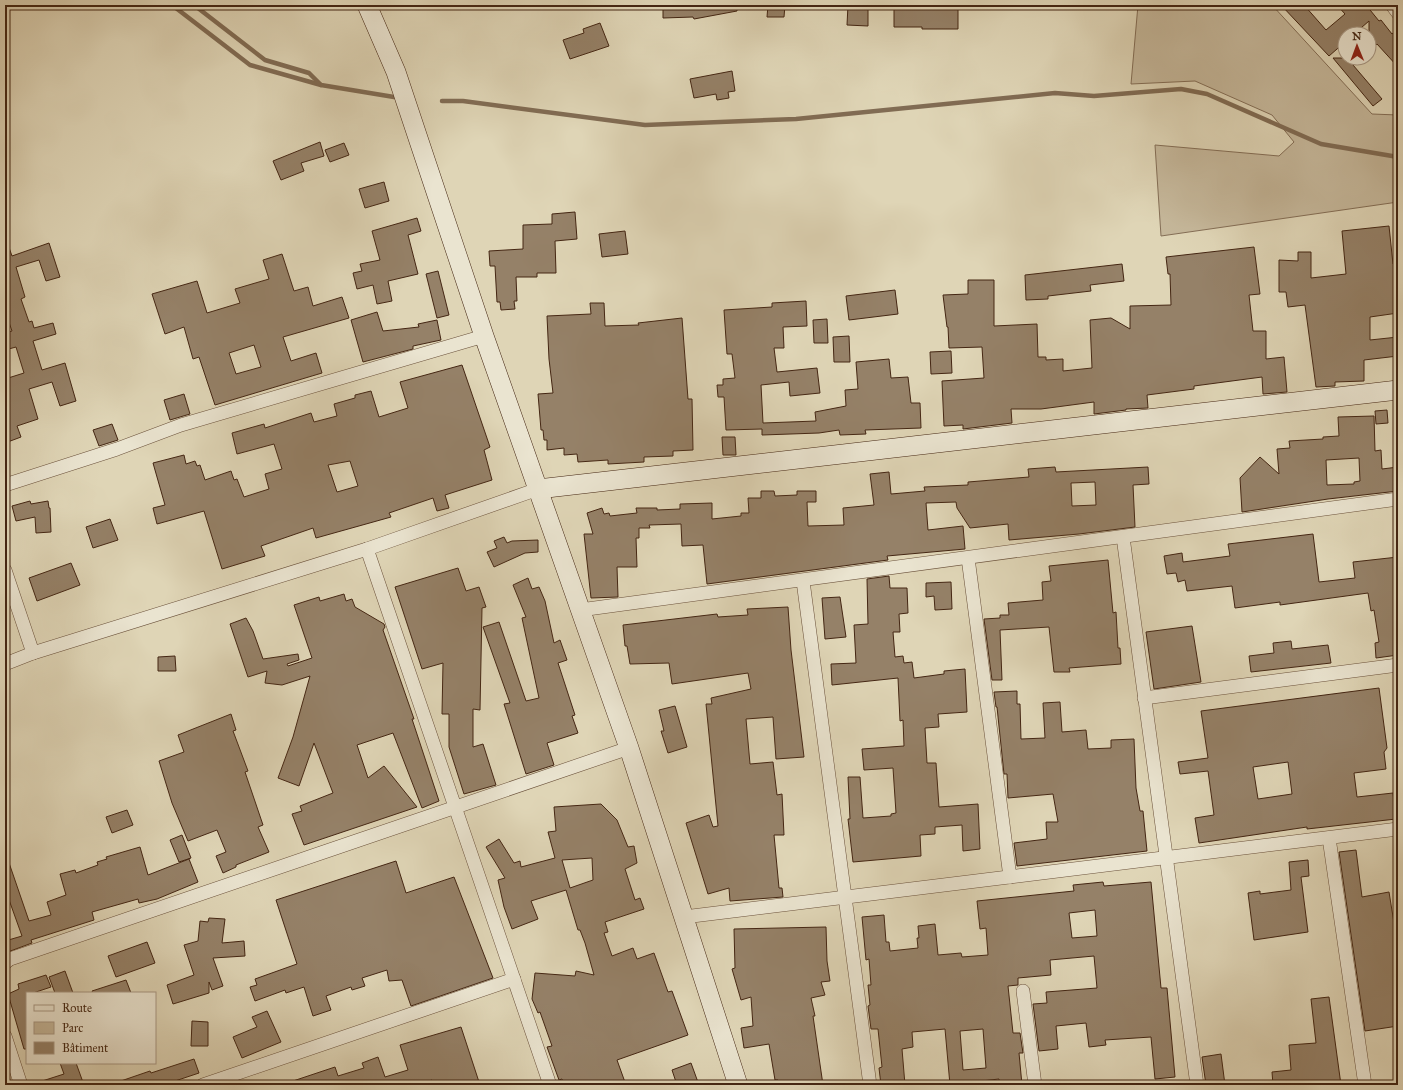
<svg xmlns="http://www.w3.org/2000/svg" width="1403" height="1090" viewBox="0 0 1403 1090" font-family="'IM FELL Great Primer',serif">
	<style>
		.green { fill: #c5b79a; stroke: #846e56 }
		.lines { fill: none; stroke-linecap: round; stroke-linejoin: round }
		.stream { stroke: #816c54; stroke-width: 4.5 }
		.building { fill: #958168; stroke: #442613; fill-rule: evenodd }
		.street-casing { stroke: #6b523c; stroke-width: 14 }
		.secondary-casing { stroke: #442613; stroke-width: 20 }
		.street { stroke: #eae4d0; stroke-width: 13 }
		.secondary { stroke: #eae4d0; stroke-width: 19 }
	</style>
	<rect width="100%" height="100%" fill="#dfd5b6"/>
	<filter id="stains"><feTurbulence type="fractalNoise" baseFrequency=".005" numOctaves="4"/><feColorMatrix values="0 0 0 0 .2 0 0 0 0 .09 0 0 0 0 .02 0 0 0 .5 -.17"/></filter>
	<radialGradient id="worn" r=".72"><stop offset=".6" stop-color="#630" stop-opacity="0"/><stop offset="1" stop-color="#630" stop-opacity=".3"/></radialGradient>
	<polygon class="green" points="1138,5 1272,5 1372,114 1398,115 1398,202 1161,236 1155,145 1279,156 1294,142 1272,115 1195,81 1131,84"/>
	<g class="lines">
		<g class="stream">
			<polyline points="172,5 250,65 321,85 394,97"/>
			<polyline points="194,5 265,60 309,73 321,85"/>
			<polyline points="442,101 463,101 645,125 796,119 1055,93 1094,96 1181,89 1207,94 1321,144 1398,157"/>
		</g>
	</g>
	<g class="building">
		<polygon points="663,5 737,5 737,11 694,19 693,17 663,18"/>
		<polygon points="768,5 785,5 784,17 767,17"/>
		<polygon points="848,5 868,5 868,26 847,25"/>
		<polygon points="894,5 958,5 958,29 922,29 922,27 894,27"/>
		<polygon points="1281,5 1304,5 1326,30 1345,14 1337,5 1366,5 1379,21 1381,20 1392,34 1398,29 1398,67 1377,44 1369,51 1369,21 1354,34 1345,34 1345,42 1329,56"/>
		<polygon points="600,23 609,46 570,59 563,40 584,33 583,29"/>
		<polygon points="1333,58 1361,58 1353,65 1382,99 1373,106"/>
		<polygon points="732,71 735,91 728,92 729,98 717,100 716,94 694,98 690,79"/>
		<polygon points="320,142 324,156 301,163 304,171 281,180 273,161"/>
		<polygon points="344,143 349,155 330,162 325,150"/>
		<polygon points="384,182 389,201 365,208 359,189"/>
		<polygon points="575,212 577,239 555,241 556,273 537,273 537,277 516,277 517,301 514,301 515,309 501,310 500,302 497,302 495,266 490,266 489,251 523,249 523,225 552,224 552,214"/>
		<polygon points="417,218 421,231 408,235 418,274 388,281 392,301 377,304 373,285 357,289 353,273 362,271 360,264 380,260 372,231"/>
		<polygon points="1389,226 1393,264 1396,263 1398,278 1398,313 1370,317 1370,340 1398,337 1398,356 1364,360 1364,381 1335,382 1335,386 1316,387 1305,305 1288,307 1286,292 1279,292 1279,260 1298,261 1298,252 1311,252 1311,278 1346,274 1342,231"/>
		<polygon points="625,231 628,254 602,257 599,234"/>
		<polygon points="5,242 7,242 12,256 49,243 60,277 46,281 39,260 16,267 25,297 21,299 29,322 32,321 34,328 53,323 56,334 33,341 42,370 65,363 76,401 60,406 52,382 29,389 38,419 17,426 21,437 5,443 5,379 24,373 16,347 5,350 5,333 12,331 5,311"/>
		<polygon points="1254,247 1260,294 1249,295 1253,331 1266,331 1266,359 1284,357 1287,392 1263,394 1262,377 1194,386 1194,389 1147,395 1148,408 1126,409 1126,410 1094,414 1094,402 1041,409 1011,409 1012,423 963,429 963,425 944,426 942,381 984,378 982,347 949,348 948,327 947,327 943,295 968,294 968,280 994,280 994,326 1037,324 1038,357 1046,357 1046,360 1063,359 1063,371 1092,368 1090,320 1111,318 1130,329 1130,306 1171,305 1170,274 1168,274 1166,257"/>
		<path d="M282,254L294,291L308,287L313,306L342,297L349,318L283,337L291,361L316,353L322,373L215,405L199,357L193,359L184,327L165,334L152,294L197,281L207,313L240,303L235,289L269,279L263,260ZM254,345L261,367L236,374L229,353Z"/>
		<polygon points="1122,264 1124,281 1090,285 1091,291 1048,296 1048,299 1026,300 1025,275"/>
		<polygon points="438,271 449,315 437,318 426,274"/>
		<polygon points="895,290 898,314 849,320 846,296"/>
		<polygon points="806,301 807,326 783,327 784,348 774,348 777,372 817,368 820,393 790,396 789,382 761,385 763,423 816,421 815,412 846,406 845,390 858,389 856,362 889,359 891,378 908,377 911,403 920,403 921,428 865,430 866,434 840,435 839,430 819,433 762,435 762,429 726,430 724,397 718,397 717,385 723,385 723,379 735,378 732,354 727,354 724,310 772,307 772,303"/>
		<polygon points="590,303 604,303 605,326 639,325 638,323 682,318 688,399 692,399 693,450 673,451 673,456 644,457 644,462 608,464 608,460 578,462 577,454 564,455 564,448 547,450 547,440 544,440 543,430 541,430 538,394 553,393 549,359 547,316 591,314"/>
		<polygon points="377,312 383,331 419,327 418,324 437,320 441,340 413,346 413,349 363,362 351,320"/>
		<polygon points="827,319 828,343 814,343 813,320"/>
		<polygon points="849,336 850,362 834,362 833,337"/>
		<polygon points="951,351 952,373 931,374 930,352"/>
		<path d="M462,365L490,447L484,450L492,480L445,495L449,508L437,511L433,498L389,513L391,517L316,538L313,528L261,546L265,556L222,569L204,511L157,524L153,508L165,505L153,463L184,455L186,464L195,461L197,466L200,465L205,480L231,471L234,480L237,479L244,497L269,489L265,474L282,469L274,444L237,454L232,433L264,424L265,428L311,413L314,422L337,416L334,404L355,398V395L371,391L379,417L408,408L400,382ZM350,461L358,486L337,492L328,465Z"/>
		<polygon points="184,394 190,414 170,420 164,400"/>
		<polygon points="1387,410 1388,423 1376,424 1375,411"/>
		<path d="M1374,416L1375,451L1381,450L1382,469L1398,467V491L1328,499L1242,512L1240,478L1260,457L1279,474L1277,449L1290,448L1289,441L1323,439V437L1339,436L1338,417ZM1359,458L1360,481L1354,482V484L1327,485L1326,460Z"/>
		<polygon points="112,424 118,440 99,446 93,430"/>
		<polygon points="722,437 735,437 736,455 723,455"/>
		<path d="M1055,467L1056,472L1148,467L1149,484L1133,485L1135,527L1079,534L1009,540L1008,524L970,528L957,508L956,502L926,503L928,530L963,526L965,549L887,556L888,560L707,584L703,545L682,546L681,524L649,525L650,528H639V538H636L637,567H617L618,597L591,598L584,534H593L587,513L602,508L604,514L609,513L610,516L637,513L636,508H657V510L680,509V504L712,503V519L741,516V513H749L748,498H761V491H774L775,496L797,495V491H816V502H807L808,526L844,525L843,508L874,505L870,474L889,472L891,494L925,491L924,487L968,485V482L1029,477L1028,469ZM1095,482L1096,505L1072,506L1071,483Z"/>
		<polygon points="30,501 31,504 48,501 49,508 50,508 51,532 36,533 35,517 16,521 12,506"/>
		<polygon points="110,519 118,540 93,548 86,527"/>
		<polygon points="1313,534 1319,582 1355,578 1353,562 1398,557 1398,655 1376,658 1375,643 1379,642 1374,610 1371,611 1368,593 1280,605 1280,602 1235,608 1232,586 1187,591 1185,580 1178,582 1176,573 1167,574 1164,556 1182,553 1183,562 1230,556 1228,544"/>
		<polygon points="504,537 507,543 512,541 538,540 538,552 525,553 494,567 487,552 497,548 494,541"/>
		<polygon points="1108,560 1113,613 1116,612 1118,648 1120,648 1121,664 1069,668 1070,672 1054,672 1049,627 1000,630 1002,680 992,680 984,619 1000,618 1000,615 1009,615 1008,603 1043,600 1042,582 1051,581 1049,566"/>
		<polygon points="71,563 80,585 37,601 29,578"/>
		<polygon points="458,568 466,591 479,587 486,607 482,608 480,710 473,709 473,747 483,744 496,785 464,794 449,747 449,714 442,714 443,663 422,669 395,587"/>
		<polygon points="889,576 890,588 907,588 908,613 899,614 900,632 893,632 895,657 903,656 904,663 912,662 914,678 944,674 944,671 965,669 967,712 938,714 939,727 925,728 927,763 936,763 939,807 978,804 980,849 963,851 962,825 935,827 935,834 920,835 921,856 853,862 848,819 850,819 848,777 860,777 863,818 891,816 891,814 896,813 893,768 864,770 862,749 904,746 903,720 900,721 898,678 832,685 831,664 856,663 854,625 868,624 867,579"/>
		<polygon points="528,578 532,589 539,587 545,601 554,643 560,640 567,660 558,663 575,715 572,716 578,733 547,743 554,765 526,774 504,704 510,703 483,627 499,622 526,701 539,698 522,618 526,617 513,585"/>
		<polygon points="951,582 952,609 935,610 934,596 926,597 926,583"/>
		<polygon points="344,594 346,601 352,599 355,607 384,624 385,627 383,630 414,719 412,719 439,801 422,808 393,733 357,745 368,778 384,766 417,807 304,845 292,814 302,811 300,806 333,793 314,743 299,786 278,778 293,737 310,676 282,685 265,683 267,671 248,677 230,624 246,618 253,631 263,659 298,654 299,660 287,664 288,666 312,658 294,605 319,597 320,601"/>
		<polygon points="840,597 846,637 825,639 822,598"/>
		<polygon points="788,607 791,650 804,757 776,759 773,717 746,719 750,764 773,762 777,795 782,794 784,835 774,835 779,888 782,888 783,897 730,901 729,888 708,894 686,823 709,815 713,827 718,826 706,704 712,704 711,698 751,689 748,673 672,684 669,663 630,664 627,646 625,646 623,625 717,614 718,617 748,615 747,609"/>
		<polygon points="1192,626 1201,682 1154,689 1146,632"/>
		<polygon points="1291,641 1292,649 1328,645 1331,663 1251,672 1249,656 1274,653 1273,643"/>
		<polygon points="175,656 176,671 158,671 158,657"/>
		<path d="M1379,688L1387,748L1384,752L1386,769L1354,773L1357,797L1393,793L1396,819L1307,829V827L1199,843L1195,818L1214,815L1208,771L1180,774L1178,762L1208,758L1201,711ZM1288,762L1292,794L1258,799L1253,767Z"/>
		<polygon points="1017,691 1017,704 1020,704 1021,739 1045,738 1043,703 1060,702 1062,732 1086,730 1088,749 1111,748 1111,740 1134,739 1136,788 1140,811 1143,811 1147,851 1017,866 1014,843 1047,839 1046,822 1058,822 1053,794 1008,798 1007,774 1004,774 997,707 996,707 994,692"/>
		<polygon points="675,706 687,747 668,753 661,731 664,731 659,710"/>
		<polygon points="231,714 236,730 233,731 248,771 245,772 263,825 258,827 269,852 236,865 236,867 223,873 216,856 226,852 217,830 188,841 172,803 159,761 184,752 178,735"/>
		<path d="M601,804L617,820L628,847L634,846L637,863L625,869L635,900L640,898L644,909L605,922L608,932L604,933L612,956L633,948L637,959L654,953L668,992L672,991L688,1035L617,1060L626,1085H603L601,1081L592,1085H564L562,1079L559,1080L547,1047L552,1046L540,1012L538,1013L532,999L535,973L575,976L576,971L594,975L585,943L580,930H578L566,890L531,901L538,919L512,929L504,907L498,880L505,878L486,847L499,839L514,863L520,861L521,867L555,858L548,832L556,831L554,807ZM592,858L593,880L570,888L562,860Z"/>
		<polygon points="127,810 133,825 112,833 106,817"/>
		<polygon points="182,835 191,858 179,862 170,840"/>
		<polygon points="140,847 148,875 189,859 198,882 157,899 139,903 138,899 92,912 94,920 31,940 32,943 5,953 5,941 22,936 8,897 5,899 5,857 7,857 29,921 51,915 47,902 66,895 60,874 75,870 76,873 98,865 97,862 107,859 106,857"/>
		<polygon points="1356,850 1362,897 1389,892 1398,948 1398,1026 1365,1031 1339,852"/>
		<polygon points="1308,860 1309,876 1301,877 1308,932 1254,940 1248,893 1260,891 1260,894 1291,890 1289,862"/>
		<polygon points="396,861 406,893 454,877 493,978 411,1006 402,980 389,981 387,970 362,978 365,986 352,990 351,987 326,996 331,1010 313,1016 304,987 286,993 285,990 255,1001 250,987 257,985 255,979 297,964 276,900"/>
		<path d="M1103,882L1104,886L1151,882L1161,988H1167L1175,1077L1155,1079L1151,1037L1105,1040L1106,1045L1089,1047L1086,1023L1056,1026L1058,1049L1039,1051L1033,1004L1047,1003L1046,992L1097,988L1094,956L1050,960L1051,975L1018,978V985L1008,986L1013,1033H1020L1023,1053H1019L1022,1085H999V1079L973,1082V1085H950L945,1029L912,1032L913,1047L902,1049L905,1085H881L879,1068L882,1067L878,1029H871L868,1006L870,1005L868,985H871L869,959L866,960L862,917L884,915L886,942H889L890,951L918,948L917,938H919L918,926L935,924L938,955L961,953L962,957L988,955L986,928L980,929L977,901L1074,891L1073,885ZM1095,910L1097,936L1072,938L1069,913ZM983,1029L986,1068L963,1070L960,1031Z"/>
		<polygon points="209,918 225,919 222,943 244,941 245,956 213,958 223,986 212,990 209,982 209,993 173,1004 167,985 194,975 184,945 198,941 200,921 208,922"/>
		<polygon points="826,927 827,961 830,981 821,982 825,995 811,998 815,1016 813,1016 823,1085 778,1085 778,1080 775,1080 769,1044 744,1048 741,1028 753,1026 751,997 741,1000 732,969 735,968 734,929"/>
		<polygon points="147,942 155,963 116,977 108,956"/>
		<polygon points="65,971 73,993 55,993 49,977"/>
		<polygon points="46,975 51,987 33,993 27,993 27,1049 24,1049 8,994 19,989 18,984"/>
		<polygon points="126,980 131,993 93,993 92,991"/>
		<polygon points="1329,997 1341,1085 1273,1085 1272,1072 1291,1070 1289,1045 1316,1043 1311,999"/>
		<polygon points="267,1011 281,1042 242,1058 233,1037 257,1027 252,1017"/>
		<polygon points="192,1021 208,1022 208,1046 191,1046"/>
		<polygon points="461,1027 480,1085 433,1085 432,1080 416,1085 288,1085 287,1083 335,1067 338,1076 364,1068 362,1063 378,1057 385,1077 408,1070 400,1045"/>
		<polygon points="1221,1054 1225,1085 1206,1085 1202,1057"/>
		<polygon points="194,1059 199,1073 163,1085 116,1085 115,1083 150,1071 151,1073"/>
		<polygon points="60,1063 76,1063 84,1085 36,1085 36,1083 64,1074"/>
		<polygon points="691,1063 699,1085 677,1085 672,1070"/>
	</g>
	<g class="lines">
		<g class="street-casing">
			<g id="street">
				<polyline points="1392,5 1398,13"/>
				<polyline points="5,485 117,449 181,425 484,336"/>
				<polyline points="1123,537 1197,1085"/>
				<polyline points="367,549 550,1085"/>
				<polyline points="968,558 1010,877"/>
				<polyline points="5,570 33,653"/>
				<polyline points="803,581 870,1085"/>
				<polyline points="580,610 1398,499"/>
				<polyline points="5,664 33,653 367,549 538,489"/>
				<polyline points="1144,698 1398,665"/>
				<polyline points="1329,838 1365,1085"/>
				<polyline points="684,917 1398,829"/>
				<path d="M5,963L10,959C216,887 423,820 629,748"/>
				<polyline points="1023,991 1035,1085"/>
				<polyline points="5,1036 21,1085"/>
				<polyline points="203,1085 514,979"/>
			</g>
		</g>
		<g class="secondary-casing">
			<g id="secondary">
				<polyline points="367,5 396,72 484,336 629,748 738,1085"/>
				<polyline points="538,489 1398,390"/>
			</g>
		</g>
		<use href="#street" class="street"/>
		<use href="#secondary" class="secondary"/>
	</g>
	<rect width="1403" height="1090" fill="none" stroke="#dfd5b6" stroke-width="20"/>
	<rect x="6" y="6" width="1391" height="1078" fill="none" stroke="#442613" stroke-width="2"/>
	<rect x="10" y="10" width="1383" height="1070" fill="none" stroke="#442613"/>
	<rect x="26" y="992" width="130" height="72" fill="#eae4d0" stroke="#a89884"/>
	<rect x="34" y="1005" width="20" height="6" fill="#eae4d0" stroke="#a89884"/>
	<text x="62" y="1012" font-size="12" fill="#442613">Route</text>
	<rect x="34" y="1022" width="20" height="12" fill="#c5b79a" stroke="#a89884"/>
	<text x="62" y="1032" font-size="12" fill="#442613">Parc</text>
	<rect x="34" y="1042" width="20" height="12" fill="#958168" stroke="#a89884"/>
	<text x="62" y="1052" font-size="12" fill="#442613">Bâtiment</text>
	<g transform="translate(1357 46) rotate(359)"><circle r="19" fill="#eae4d0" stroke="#a89884"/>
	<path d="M0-3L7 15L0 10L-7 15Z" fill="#8f2418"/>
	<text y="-6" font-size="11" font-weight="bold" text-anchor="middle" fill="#442613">N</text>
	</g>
	<rect width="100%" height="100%" filter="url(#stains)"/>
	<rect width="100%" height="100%" fill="url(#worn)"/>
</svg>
